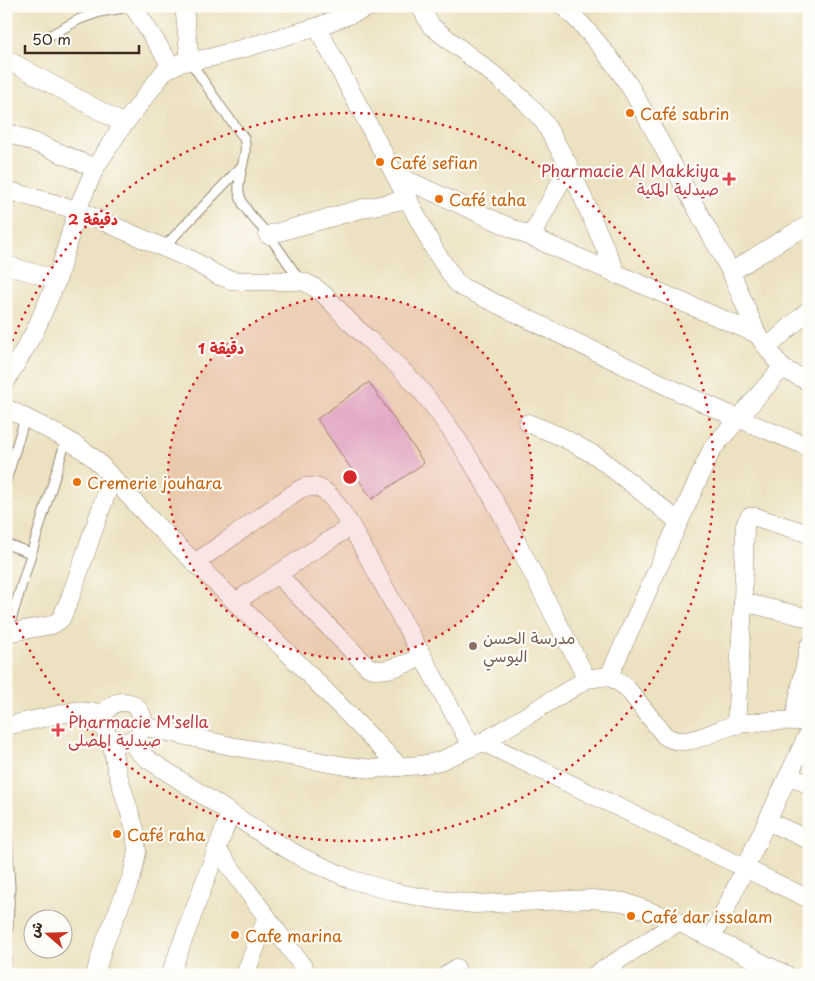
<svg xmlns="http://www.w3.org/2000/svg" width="815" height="981" viewBox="0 0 815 981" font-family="'Playpen Sans','Playpen Sans Arabic',sans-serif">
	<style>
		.building { fill: #e0afd8 }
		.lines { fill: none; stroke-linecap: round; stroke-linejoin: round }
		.lane-casing { stroke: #94866f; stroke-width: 11 }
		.street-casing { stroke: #94866f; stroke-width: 19 }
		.lane { stroke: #fff; stroke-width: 9 }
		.street { stroke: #fff; stroke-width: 18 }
		.ring { fill: none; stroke: #d62828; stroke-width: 2.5; stroke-dasharray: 2.5 5 }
		.food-dot { fill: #e8710a; stroke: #fdfcf7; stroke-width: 2 }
		.health-dot { fill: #e0444e; stroke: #fdfcf7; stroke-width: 2 }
		.education-dot { fill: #8d6e63; stroke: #fdfcf7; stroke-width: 2 }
		.labels { text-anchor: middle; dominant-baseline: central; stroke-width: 4.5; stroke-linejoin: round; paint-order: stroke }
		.food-label { font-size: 16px; fill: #c56008; stroke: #fdfcf7; text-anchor: start }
		.health-label { font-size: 16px; fill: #be3a42; stroke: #fdfcf7; text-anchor: end }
		.education-label { font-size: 16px; fill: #785e54; stroke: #fdfcf7; text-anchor: start }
		.centre { fill: #d62828; stroke: #fdfcf7; stroke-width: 2.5 }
		.ring-label { font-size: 15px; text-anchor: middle; font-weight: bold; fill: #d62828; stroke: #fdfcf7; stroke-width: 4.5; stroke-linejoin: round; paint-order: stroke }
	</style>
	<rect width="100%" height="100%" fill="#fdfcf7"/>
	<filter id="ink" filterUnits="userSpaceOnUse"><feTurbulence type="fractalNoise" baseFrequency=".02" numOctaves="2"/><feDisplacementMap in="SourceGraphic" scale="10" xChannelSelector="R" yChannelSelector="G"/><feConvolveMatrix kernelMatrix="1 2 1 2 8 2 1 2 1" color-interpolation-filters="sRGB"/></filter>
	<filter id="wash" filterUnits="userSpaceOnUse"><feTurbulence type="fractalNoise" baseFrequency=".0096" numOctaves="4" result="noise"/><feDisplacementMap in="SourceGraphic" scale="20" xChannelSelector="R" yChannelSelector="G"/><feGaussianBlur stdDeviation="1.12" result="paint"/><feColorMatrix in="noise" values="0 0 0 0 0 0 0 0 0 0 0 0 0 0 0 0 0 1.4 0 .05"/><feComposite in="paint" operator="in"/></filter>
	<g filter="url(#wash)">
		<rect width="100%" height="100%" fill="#ece1c0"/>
		<g id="blocks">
			<polygon class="building" points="369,382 424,463 372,499 317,419"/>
		</g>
	</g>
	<g filter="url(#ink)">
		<use href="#blocks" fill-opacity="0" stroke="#94866f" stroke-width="1"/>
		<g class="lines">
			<g class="lane-casing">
				<g id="lane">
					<polyline points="47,37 80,19 100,12 135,6"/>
					<path d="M190,61L223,110L244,138C249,155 237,174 239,192C242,210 258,222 269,236C280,250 290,266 300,281"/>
					<polyline points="163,248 241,167"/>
					<polyline points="6,481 25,418"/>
					<polyline points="6,544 31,553"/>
					<polyline points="7,633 66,440"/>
					<polyline points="6,815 10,887 6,962"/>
				</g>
			</g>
			<g class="street-casing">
				<g id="street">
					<polyline points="133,6 172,67"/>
					<polyline points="184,6 190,61"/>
					<polyline points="420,6 431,26 498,78 525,101 544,122 569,166 617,275"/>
					<path d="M563,6C590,31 612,59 632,90L731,272L757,334L782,368L809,382"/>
					<polyline points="317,27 435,251 456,282 462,287 679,392 737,418 809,447"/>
					<polyline points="6,59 124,124"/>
					<polyline points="6,132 44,146 95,168"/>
					<polyline points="396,175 531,237 757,334"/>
					<path d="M6,190L77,210L192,260L217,275L231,280L242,281H300C322,286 337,310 352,324C376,347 402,367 423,393C465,444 496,502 526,560C546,600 566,639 587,679"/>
					<polyline points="268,235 364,208 409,199"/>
					<polyline points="531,237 569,166"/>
					<polyline points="6,265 57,280"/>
					<polyline points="731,272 785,238 809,225"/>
					<polyline points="768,347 809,310"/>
					<polyline points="6,381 35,331 57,280 77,210 95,168 119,131 163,73 169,68 180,63 213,57 317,27 372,6"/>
					<path d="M6,408C37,424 70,438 96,460L153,522L288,653L400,767"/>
					<polyline points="528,423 562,437 598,457 679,522"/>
					<path d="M195,563L300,489C326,478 339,508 351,526L472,747"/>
					<path d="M277,574L368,667C386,675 405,663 423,657"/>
					<polyline points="235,602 351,526"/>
					<polyline points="743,602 809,618"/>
					<polyline points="6,633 52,625 61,619 70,598 112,477"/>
					<polyline points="609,676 712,449 782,368"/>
					<circle cx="123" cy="722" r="20"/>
					<polyline points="794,720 809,646"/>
					<polyline points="736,725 743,602 745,525 749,517 756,517 809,534"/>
					<polyline points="6,726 75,711 105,713"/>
					<path d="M142,726L231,746L346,766L373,769L420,765L440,761L483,742L587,679L609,676L626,687L665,736C688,751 715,728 739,724C762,721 785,719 809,722"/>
					<polyline points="131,740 137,750 146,758 267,837 299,856 350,879 394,892 431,899 474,904 592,899 624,902 678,922 787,975"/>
					<polyline points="483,742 809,899"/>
					<polyline points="789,775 809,785"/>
					<polyline points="767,821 809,840"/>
					<polyline points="217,849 309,975"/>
					<polyline points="712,938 809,732"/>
					<polyline points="95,975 103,947 132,876 137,852 135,830 116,768 113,751 113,740"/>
					<polyline points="170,975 230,814"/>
					<polyline points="245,975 267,917"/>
					<polyline points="447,975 456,968"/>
					<polyline points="595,975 678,922"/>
				</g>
			</g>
			<use href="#lane" class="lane"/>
			<use href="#street" class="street"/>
		</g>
	</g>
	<circle cx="350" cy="477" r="182" fill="#d62828" fill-opacity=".12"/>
	<g class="ring">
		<circle cx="350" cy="477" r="182"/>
		<path d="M7 355A364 364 0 1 1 7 599"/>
	</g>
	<g class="food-dot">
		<circle cx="630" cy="113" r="5"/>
		<circle cx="380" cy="162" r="5"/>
		<circle cx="439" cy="199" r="5"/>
		<circle cx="77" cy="482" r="5"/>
		<circle cx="117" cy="834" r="5"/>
		<circle cx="631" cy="916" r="5"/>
		<circle cx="235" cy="935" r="5"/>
	</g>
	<g class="health-dot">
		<path d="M726.5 171.5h5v5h5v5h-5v5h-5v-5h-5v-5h5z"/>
		<path d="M55.5 722.5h5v5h5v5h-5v5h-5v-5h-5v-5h5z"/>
	</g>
	<circle class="education-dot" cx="473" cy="646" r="5"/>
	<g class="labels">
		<g class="food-label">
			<text x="640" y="113">Café sabrin</text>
			<text x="390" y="162">Café sefian</text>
			<text x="449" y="199">Café taha</text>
			<text x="87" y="482">Cremerie jouhara</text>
			<text x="127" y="834">Café raha</text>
			<text x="641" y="916">Café dar issalam</text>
			<text x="245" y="935">Cafe marina</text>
		</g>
		<g class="health-label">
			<text x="719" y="170">Pharmacie Al Makkiya<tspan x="719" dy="18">صيدلية المكية</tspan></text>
			<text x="68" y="721" text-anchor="start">Pharmacie M'sella<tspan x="68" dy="18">صيدلية المصلى</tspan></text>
		</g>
		<g class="education-label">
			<text x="483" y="637">مدرسة الحسن<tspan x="483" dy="18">اليوسي</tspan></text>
		</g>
	</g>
	<circle cx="350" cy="477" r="8" class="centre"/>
	<g class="ring-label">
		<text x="93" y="225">2 دقيقة</text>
		<text x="221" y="354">1 دقيقة</text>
	</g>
	<rect width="815" height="981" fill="none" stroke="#fdfcf7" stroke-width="25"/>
	<g transform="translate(48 934) rotate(290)"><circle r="24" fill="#fdfcf7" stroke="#afa8a0"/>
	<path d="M0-4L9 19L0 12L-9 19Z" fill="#c8321e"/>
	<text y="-8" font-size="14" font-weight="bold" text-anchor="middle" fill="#3b2a1e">ش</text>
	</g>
	<path d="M25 45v8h114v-8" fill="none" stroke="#3b2a1e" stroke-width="2.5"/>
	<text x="32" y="45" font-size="15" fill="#3b2a1e" stroke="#fdfcf7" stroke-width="4" paint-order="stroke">50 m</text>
</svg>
